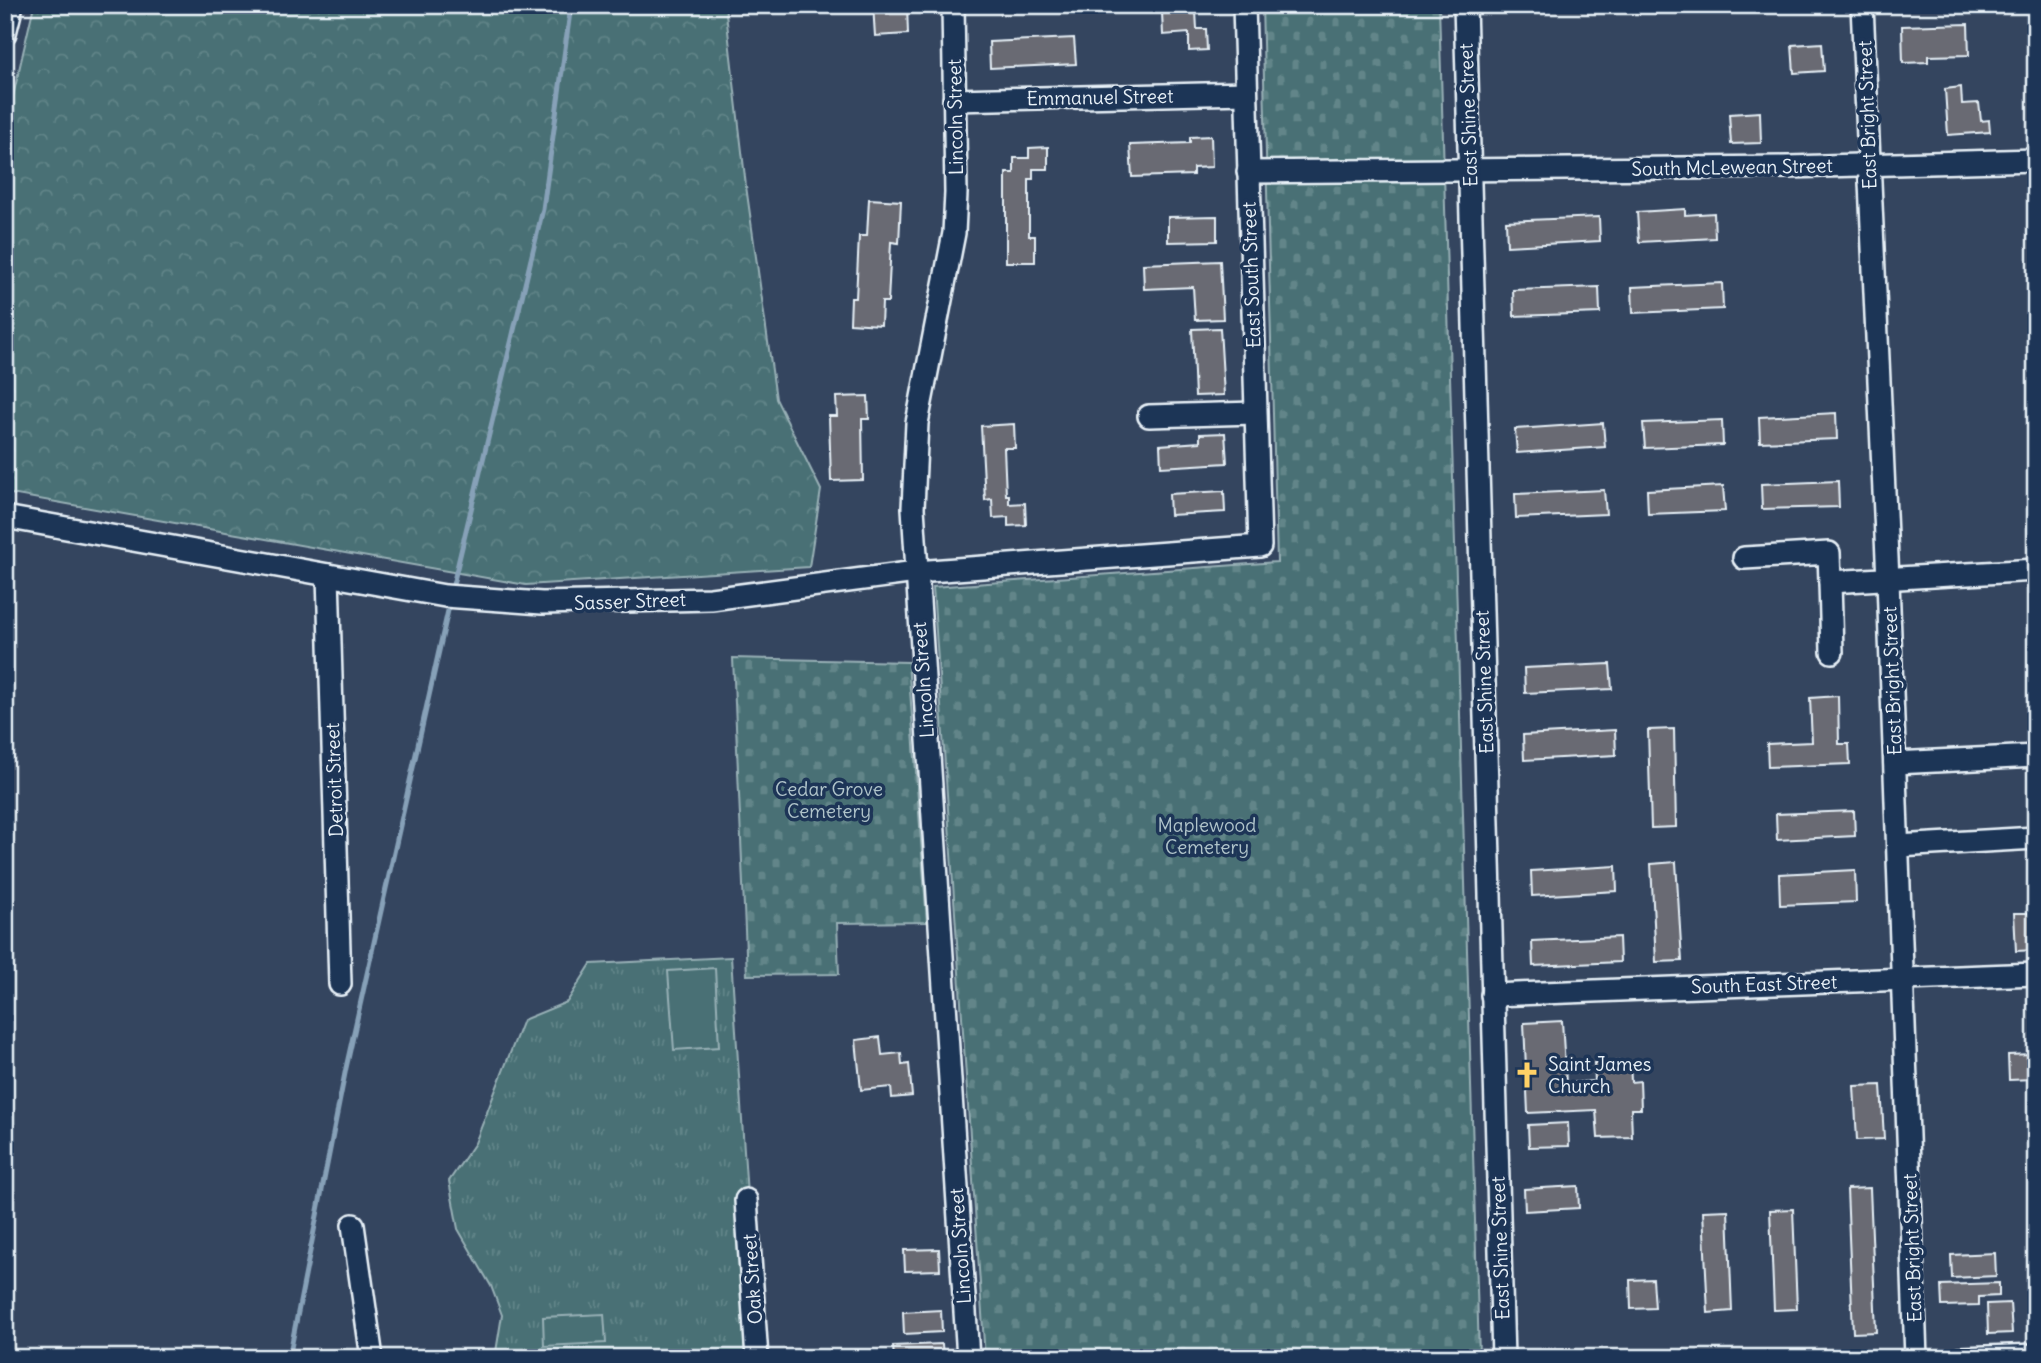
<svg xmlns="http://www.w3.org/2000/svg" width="2041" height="1363" viewBox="0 0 2041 1363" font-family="Delius,sans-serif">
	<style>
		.forest { fill: url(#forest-crowns); stroke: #98b0b6; stroke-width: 2 }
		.cemetery { fill: url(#cemetery-stones); stroke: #98b0b6; stroke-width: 2 }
		.park { fill: url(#park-tufts); stroke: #98b0b6; stroke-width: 2 }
		.pitch { fill: #487074; stroke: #98b0b6; stroke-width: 2 }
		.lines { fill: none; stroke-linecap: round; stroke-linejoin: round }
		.stream { stroke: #87a1b8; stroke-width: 5 }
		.building { fill: #696b73; stroke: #e8f1f8; stroke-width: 2 }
		.minor-casing { stroke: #e8f1f8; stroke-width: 26 }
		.minor { stroke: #1d3557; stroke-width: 21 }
		.labels { text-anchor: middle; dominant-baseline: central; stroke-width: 7; stroke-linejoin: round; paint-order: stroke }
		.street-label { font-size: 19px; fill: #e8f1f8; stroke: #1d3557 }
		.park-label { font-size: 19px; fill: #b0c4ca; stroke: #1d3557 }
		.poi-label { font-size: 19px; fill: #e8f1f8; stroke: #1d3557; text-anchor: start }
	</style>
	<defs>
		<pattern id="forest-crowns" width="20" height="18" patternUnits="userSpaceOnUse" patternTransform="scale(1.75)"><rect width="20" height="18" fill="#487074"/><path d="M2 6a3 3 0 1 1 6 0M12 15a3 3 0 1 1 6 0" fill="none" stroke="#628589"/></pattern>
		<pattern id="cemetery-stones" width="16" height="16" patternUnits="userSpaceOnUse" patternTransform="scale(1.75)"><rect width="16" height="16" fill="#487074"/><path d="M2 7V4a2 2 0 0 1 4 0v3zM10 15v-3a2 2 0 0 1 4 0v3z" fill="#628589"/></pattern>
		<pattern id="park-tufts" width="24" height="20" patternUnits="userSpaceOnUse" patternTransform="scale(1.75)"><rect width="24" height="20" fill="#487074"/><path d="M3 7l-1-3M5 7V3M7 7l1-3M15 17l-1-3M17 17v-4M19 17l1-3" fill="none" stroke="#628589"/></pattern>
	</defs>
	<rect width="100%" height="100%" fill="#34455f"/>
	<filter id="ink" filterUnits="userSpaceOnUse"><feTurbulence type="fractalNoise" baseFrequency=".0143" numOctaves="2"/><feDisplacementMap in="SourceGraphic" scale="14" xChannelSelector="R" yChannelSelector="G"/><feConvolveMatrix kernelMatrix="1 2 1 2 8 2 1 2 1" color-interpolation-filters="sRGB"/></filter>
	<g filter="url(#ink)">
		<polygon class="forest" points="34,5 725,5 746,186 776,399 821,490 809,567 526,585 5,493 5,131"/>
		<g class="cemetery">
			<polygon points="1262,5 1439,5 1479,1355 985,1358 933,587 1277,562"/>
			<polygon points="733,658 908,662 927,922 837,923 839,974 747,975"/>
		</g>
		<polygon class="park" points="731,957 758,1358 495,1358 502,1315 491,1286 458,1229 449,1181 475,1143 523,1020 567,1002 591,964"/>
		<g class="pitch">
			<polygon points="715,968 719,1047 674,1050 668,971"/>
			<polygon points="604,1314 606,1343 544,1346 543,1317"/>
		</g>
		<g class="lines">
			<g class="stream">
				<polyline points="452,589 543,209 571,5"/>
				<polyline points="289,1358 346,1068 449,606"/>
			</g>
		</g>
		<g class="building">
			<polygon points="873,5 907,5 908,34 875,36"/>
			<polygon points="1196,11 1197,29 1206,29 1207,50 1189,51 1189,33 1163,35 1162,12"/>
			<polygon points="1968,24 1969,55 1928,56 1928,62 1903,63 1902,26"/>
			<polygon points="1074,38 1076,64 990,68 989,42"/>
			<polygon points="1822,43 1824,71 1794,73 1792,45"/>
			<polygon points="1961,87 1962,104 1979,103 1981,121 1989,120 1990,132 1948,135 1945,89"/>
			<polygon points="1760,112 1761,143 1731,144 1729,114"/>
			<polygon points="1211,136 1212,167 1193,168 1193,175 1132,177 1130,145 1190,143 1190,137"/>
			<polygon points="1048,147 1048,169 1033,169 1033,179 1029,179 1029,236 1035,236 1035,262 1006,262 1006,173 1014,173 1014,158 1029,158 1029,148"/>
			<polygon points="869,199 901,201 899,243 891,242 888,302 882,302 881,325 850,323 851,298 856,298 859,236 867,236"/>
			<polygon points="1685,209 1685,215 1714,213 1715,238 1639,242 1637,212"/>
			<polygon points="1217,216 1217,241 1168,242 1168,217"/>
			<polygon points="1599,217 1600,241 1507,246 1506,221"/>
			<polygon points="1220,261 1223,319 1195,320 1193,287 1144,289 1143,264"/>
			<polygon points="1722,283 1723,309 1633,313 1632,287"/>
			<polygon points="1599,287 1600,313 1514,316 1513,290"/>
			<polygon points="1220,328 1224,395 1195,396 1192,329"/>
			<polygon points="868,396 869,419 862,419 863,480 831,481 829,416 837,416 836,397"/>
			<polygon points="1836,413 1837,439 1760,442 1759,417"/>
			<polygon points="1722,420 1723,445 1645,448 1643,423"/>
			<polygon points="1603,423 1605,447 1517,453 1515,429"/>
			<polygon points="1014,424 1015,448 1004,448 1006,495 1009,495 1009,504 1025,503 1026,525 1008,526 1008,517 993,518 992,499 985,500 981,426"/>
			<polygon points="1225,433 1227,463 1161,467 1160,445 1200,442 1200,434"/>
			<polygon points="1838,481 1839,507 1762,509 1761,484"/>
			<polygon points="1723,486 1725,511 1648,514 1647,490"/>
			<polygon points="1604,490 1606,514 1516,518 1515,494"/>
			<polygon points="1224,491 1225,512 1170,515 1169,494"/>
			<polygon points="1610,664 1612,689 1525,693 1524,668"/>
			<polygon points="1838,696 1839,744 1849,744 1850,764 1768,767 1767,744 1812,742 1810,698"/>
			<polygon points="1674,729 1676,827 1651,828 1648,730"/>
			<polygon points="1615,730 1616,755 1524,760 1523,735"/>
			<polygon points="1854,811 1855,836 1777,840 1776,814"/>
			<polygon points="1676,862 1682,961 1656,962 1651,864"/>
			<polygon points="1616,866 1617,891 1532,896 1531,871"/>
			<polygon points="1855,870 1856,902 1780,905 1779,874"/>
			<polygon points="2014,913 2035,913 2036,950 2016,951"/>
			<polygon points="1619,937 1620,962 1533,966 1532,941"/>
			<polygon points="1562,1021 1566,1083 1595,1081 1594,1063 1630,1061 1631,1082 1640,1081 1641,1109 1631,1109 1632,1137 1598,1138 1596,1110 1528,1113 1524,1023"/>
			<polygon points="880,1037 882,1055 901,1053 902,1065 909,1064 912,1096 892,1098 891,1087 861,1090 856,1040"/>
			<polygon points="2032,1054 2033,1079 2009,1080 2008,1055"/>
			<polygon points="1881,1085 1884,1139 1857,1140 1854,1086"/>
			<polygon points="1568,1123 1569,1146 1529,1147 1528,1125"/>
			<polygon points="1578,1186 1579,1208 1525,1211 1524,1189"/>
			<polygon points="1870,1188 1876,1332 1853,1333 1847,1189"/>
			<polygon points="1793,1209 1797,1309 1774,1310 1770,1210"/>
			<polygon points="1728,1210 1732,1311 1708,1313 1703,1211"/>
			<polygon points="939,1249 940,1270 905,1271 904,1250"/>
			<polygon points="1995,1253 1996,1276 1952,1278 1951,1255"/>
			<polygon points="1653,1279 1655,1308 1631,1309 1630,1280"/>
			<polygon points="1999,1283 1999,1296 1979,1297 1979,1305 1942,1306 1941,1285"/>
			<polygon points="2010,1303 2012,1333 1988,1334 1987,1304"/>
			<polygon points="941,1310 942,1332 904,1334 903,1312"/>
			<polygon points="942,1344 943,1358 894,1358 893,1346"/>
		</g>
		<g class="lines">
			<g class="minor-casing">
				<g id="minor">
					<polyline points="953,5 956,193 954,233 917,423 913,508 968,1358"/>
					<polyline points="1465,5 1503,1358"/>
					<polyline points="1862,5 1888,580 1916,1358"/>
					<polyline points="5,33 12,5"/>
					<polyline points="954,100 1246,93"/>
					<polyline points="1248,172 1788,167 2036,160"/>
					<polyline points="1149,416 1255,413"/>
					<polyline points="5,517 445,596 542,603 711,599 916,572 1260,546 1244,5"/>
					<polyline points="1744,558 1829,553 1830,582 2036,570"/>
					<polyline points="328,575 340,984"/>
					<polyline points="1830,582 1832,652"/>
					<polyline points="1895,763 2036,756"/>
					<polyline points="1898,846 2036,838"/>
					<polyline points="1492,995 2036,974"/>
					<polyline points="746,1200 757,1358"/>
					<polyline points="353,1225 372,1358"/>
					<polyline points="1961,1358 2036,1355"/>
				</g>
			</g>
			<use href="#minor" class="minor"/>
		</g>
	</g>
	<defs>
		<g id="church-bare" transform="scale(2.1)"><path d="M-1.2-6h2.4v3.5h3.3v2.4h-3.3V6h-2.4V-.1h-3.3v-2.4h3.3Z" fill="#ffd166" stroke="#1d3557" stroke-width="2.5" paint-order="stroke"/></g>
	</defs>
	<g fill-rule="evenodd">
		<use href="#church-bare" x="1527" y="1075"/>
	</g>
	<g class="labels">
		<g class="street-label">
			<text transform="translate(1100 97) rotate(-1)">Emmanuel Street</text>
			<text transform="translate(1468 115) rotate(-92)">East Shine Street</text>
			<text transform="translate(1867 115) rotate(-92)">East Bright Street</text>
			<text transform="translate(955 117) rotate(-91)">Lincoln Street</text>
			<text transform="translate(1732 167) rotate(-1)">South McLewean Street</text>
			<text transform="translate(1251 275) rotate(-92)">East South Street</text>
			<text transform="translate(630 601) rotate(-2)">Sasser Street</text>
			<text transform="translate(923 680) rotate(-94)">Lincoln Street</text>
			<text transform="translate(1892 681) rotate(-92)">East Bright Street</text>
			<text transform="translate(1484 682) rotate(-92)">East Shine Street</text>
			<text transform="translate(334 780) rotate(-92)">Detroit Street</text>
			<text transform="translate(1764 984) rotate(-2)">South East Street</text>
			<text transform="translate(960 1246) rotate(-94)">Lincoln Street</text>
			<text transform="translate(1500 1248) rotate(-92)">East Shine Street</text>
			<text transform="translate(1912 1248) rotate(-92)">East Bright Street</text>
			<text transform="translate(752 1279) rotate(-94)">Oak Street</text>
		</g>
		<g class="park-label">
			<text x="829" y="789">Cedar Grove<tspan x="829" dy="22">Cemetery</tspan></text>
			<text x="1207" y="825">Maplewood<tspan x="1207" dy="22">Cemetery</tspan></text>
		</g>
		<g class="poi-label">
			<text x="1548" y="1064">Saint James<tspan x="1548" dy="22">Church</tspan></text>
		</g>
	</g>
	<rect width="2041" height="1363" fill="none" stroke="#1d3557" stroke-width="28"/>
	<rect x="14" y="14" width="2013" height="1335" fill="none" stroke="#e8f1f8" stroke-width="2.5" filter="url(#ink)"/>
</svg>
